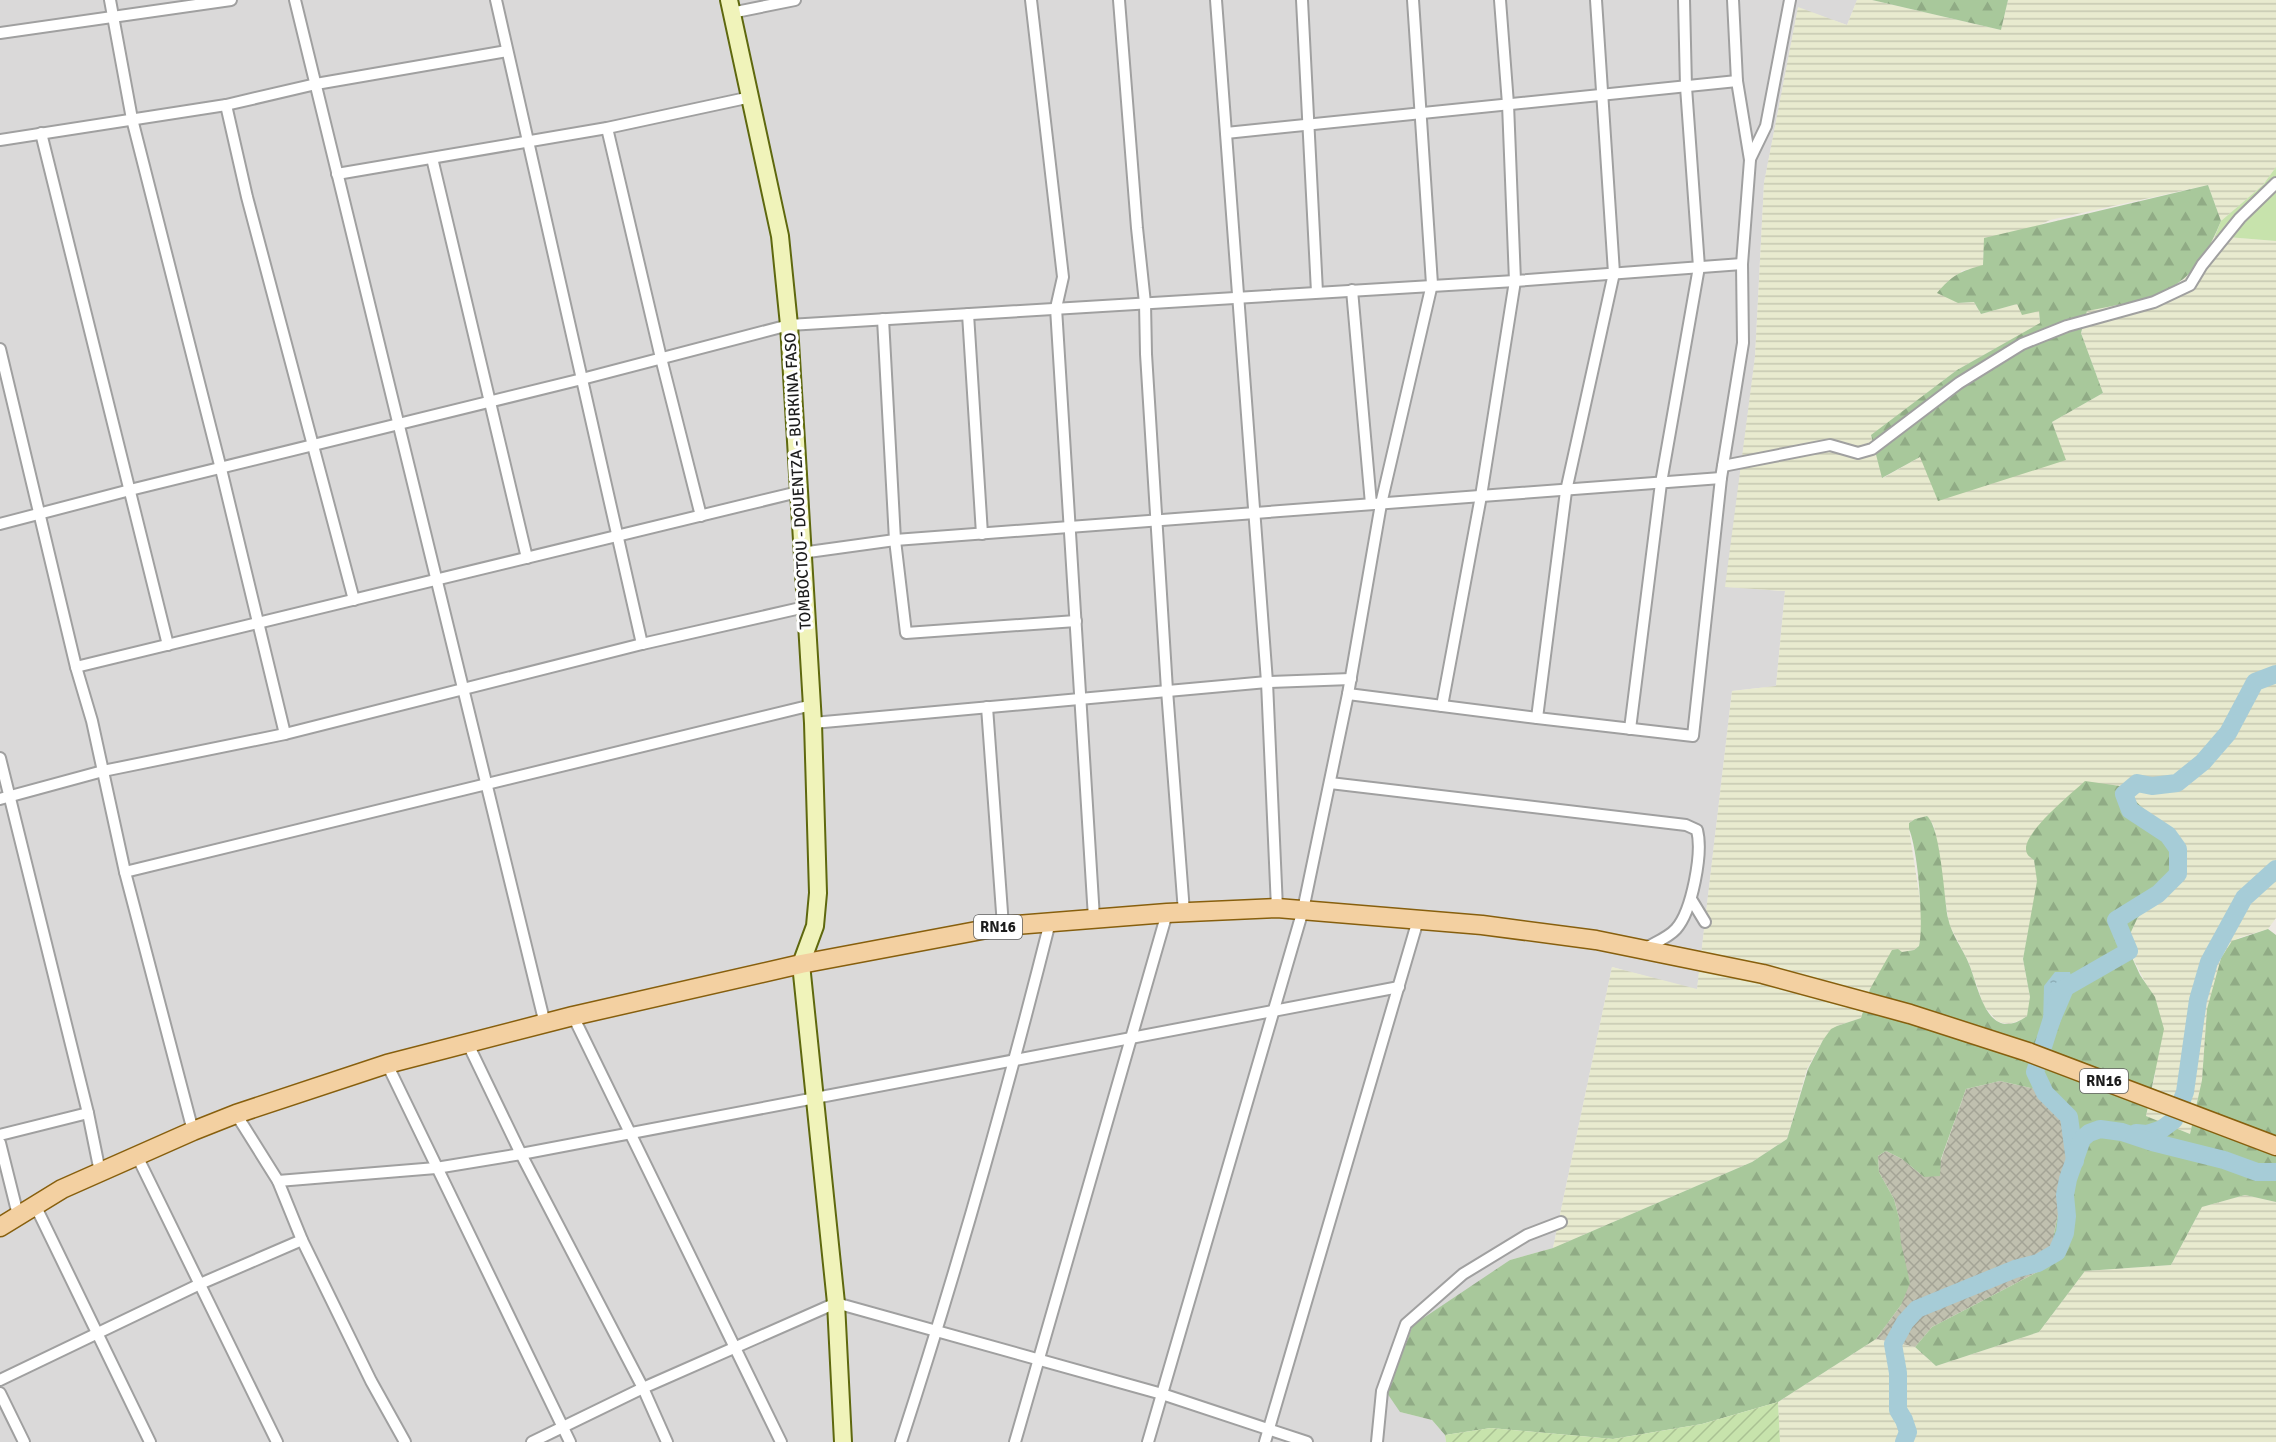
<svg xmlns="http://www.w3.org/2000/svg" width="2276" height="1442" viewBox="0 0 2276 1442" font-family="Signika,sans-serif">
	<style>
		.residential { fill: #dad9d9 }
		.construction { fill: url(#construction-cross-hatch) }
		.farmland { fill: url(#farmland-rules) }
		.grass { fill: #c7e3ac }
		.forest { fill: url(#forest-firs) }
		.garden { fill: url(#garden-furrows) }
		.water { fill: url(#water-ripples) }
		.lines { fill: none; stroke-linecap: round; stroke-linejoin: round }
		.river { stroke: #a6ccd7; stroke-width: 18 }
		.minor-casing { stroke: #a0a0a0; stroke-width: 14 }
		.secondary-casing { stroke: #5e680e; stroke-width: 20 }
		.primary-casing { stroke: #875f0d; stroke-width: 21 }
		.minor { stroke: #fff; stroke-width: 10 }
		.secondary { stroke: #f0f3ba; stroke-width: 16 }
		.primary { stroke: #f3d0a1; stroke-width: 18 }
		.labels { text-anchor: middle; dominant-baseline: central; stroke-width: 6; stroke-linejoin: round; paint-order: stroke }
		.shield { fill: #fff; stroke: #606060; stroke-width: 1.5 }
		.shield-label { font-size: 15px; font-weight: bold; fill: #1c1c1c }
		.street-label { font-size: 16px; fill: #1c1c1c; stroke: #fff }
	</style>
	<defs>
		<pattern id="construction-cross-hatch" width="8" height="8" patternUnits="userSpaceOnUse" patternTransform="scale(1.5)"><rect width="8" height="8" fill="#c0c0af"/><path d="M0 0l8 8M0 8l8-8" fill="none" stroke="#a4a496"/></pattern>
		<pattern id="farmland-rules" width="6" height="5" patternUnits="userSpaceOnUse" patternTransform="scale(1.5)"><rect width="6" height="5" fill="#e8eacf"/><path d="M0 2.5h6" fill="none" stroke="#c6c8b1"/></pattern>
		<pattern id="forest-firs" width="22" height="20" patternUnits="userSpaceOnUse" patternTransform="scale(1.5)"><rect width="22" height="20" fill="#a8c89b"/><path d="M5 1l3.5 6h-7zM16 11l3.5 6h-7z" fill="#90ab85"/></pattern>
		<pattern id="garden-furrows" width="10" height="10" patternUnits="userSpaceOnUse" patternTransform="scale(1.5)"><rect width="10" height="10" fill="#c7e3ac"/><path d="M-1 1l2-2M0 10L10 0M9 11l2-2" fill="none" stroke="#aac293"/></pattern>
		<pattern id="water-ripples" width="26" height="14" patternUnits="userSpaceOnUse" patternTransform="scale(1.5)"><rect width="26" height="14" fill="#a6ccd7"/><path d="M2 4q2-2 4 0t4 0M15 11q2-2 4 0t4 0" fill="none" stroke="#8eafb8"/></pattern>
	</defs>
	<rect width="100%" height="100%" fill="#ede9e3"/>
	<polygon class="residential" points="0,0 1857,0 1847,25 1798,8 1764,183 1755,357 1726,587 1785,591 1776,686 1732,691 1697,990 1612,967 1553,1248 1510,1260 1400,1412 1432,1420 1445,1435 1446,1442 0,1442"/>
	<polygon class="construction" points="2000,1081 2040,1090 2076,1125 2054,1234 2049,1266 1932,1327 1915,1347 1876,1339 1901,1305 1899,1218 1894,1199 1879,1172 1878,1156 1886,1151 1902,1159 1924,1177 1941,1160 1966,1089"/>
	<g class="farmland">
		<polygon points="1857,0 1872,0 2001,30 2008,0 2276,0 2276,167 2263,185 2221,221 2208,185 2050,220 1983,253 1984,266 1961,271 1958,303 1974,302 1981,314 2017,304 2039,311 2040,324 1957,370 1871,436 1883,478 1920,457 2065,460 2052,422 2103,393 2081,333 2087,311 2148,299 2181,282 2190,273 2215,236 2276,241 2276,918 2268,929 2238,938 2221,958 2207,1009 2202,1080 2190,1134 2146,1116 2155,1075 2156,1003 2129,951 2131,932 2137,919 2172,873 2034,860 2038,881 2023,959 2030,997 2030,1011 2027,1016 2021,1020 2009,1024 2003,1023 1997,1021 1984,1006 1969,963 1949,924 1934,826 1927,816 1915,819 1909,823 1909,829 1921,906 1922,933 1919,946 1914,950 1902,952 1870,989 1861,1018 1837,1026 1823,1040 1807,1069 1787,1139 1752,1162 1553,1248 1612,967 1697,989 1732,691 1776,686 1785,591 1725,587 1755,357 1764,183 1798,7 1847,25"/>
		<polygon points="2245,1195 2276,1202 2276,1442 1780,1442 1778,1402 1876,1339 1915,1347 1936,1366 2039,1332 2085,1271 2171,1265 2202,1207"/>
	</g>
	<polygon class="grass" points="2276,167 2276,241 2215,236 2221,221 2263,185"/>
	<g class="forest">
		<polygon points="1872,0 2008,0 2001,30"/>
		<path d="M2208,185L2221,221C2191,295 2158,297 2087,311L2081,333L2103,393L2052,422L2066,460L1938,501L1920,457L1882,478L1871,435L1957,370L2040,323L2039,311L2022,315L2017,304L1981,314L1974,302L1958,303L1937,293C1952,275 1961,271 1983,265L1984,238Z"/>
		<path d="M2085,781L2120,786L2184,848L2172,873L2137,919L2131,932L2129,951L2140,975L2155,997L2164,1029L2146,1116L2190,1134L2202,1080L2207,1009L2221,958L2232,941L2268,929L2276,935V1202L2245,1195L2202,1207L2171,1265L2085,1271L2039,1332L1936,1366L1915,1347L1932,1327L2049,1266L2054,1234L2076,1125L2040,1090L2000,1081L1966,1089L1941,1159L1940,1176L1924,1177L1902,1159L1886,1151L1878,1156L1879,1172L1894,1199L1899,1218L1901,1243L1910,1283L1901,1305L1876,1339L1778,1402L1702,1424L1613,1439L1491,1428L1445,1435L1432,1420L1400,1412L1387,1393L1413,1325L1510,1260L1553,1248L1752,1162L1787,1139L1808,1069L1823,1040L1831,1029L1837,1026L1861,1018L1870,989L1892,950L1898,949L1902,952L1914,950L1919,946C1924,924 1918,850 1909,829V823L1915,819L1927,816C1941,828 1944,897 1948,918C1951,934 1963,949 1969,964C1979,988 1987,1045 2027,1016L2030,997L2023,959L2037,881L2034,860C2030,857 2026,855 2026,849C2025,831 2072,793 2085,781Z"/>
	</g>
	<polygon class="garden" points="1778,1402 1780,1442 1446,1442 1445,1435 1491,1428 1613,1439 1702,1424"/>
	<polygon class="water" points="2055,972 2070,972 2074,990 2057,1030 2043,1025 2044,986"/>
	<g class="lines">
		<g class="river">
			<polyline points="2136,1133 2147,1134 2162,1129 2174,1120 2185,1092 2198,1000 2209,962 2244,898 2276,869"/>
			<polyline points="2075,1161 2069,1117 2045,1093 2035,1072 2061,990 2129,951 2116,920 2158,894 2178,874 2178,849 2168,835 2130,810 2124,794 2137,783 2152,786 2177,783 2203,762 2228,733 2255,682 2276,674"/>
			<polyline points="1904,1442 1908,1432 1904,1420 1898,1410 1898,1373 1893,1344 1905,1322 1917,1309 2015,1269 2038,1263 2057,1252 2065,1233 2067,1216 2065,1195 2068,1179 2082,1139 2089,1133 2100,1129 2122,1132 2152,1142 2224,1160 2257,1172 2276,1172"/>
		</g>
		<g class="minor-casing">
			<g id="minor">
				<polyline points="110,0 132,119 221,469 285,734"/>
				<polyline points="295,0 545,1024"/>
				<polyline points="496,0 642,644"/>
				<polyline points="1031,0 1063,277 1056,308 1094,918"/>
				<polyline points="1119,0 1137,228 1145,303 1146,354 1167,690 1184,912"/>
				<polyline points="1216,0 1267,682 1277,908"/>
				<polyline points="1302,0 1317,292"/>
				<polyline points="731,13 795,0"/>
				<polyline points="0,33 231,0"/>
				<polyline points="226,105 247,197 354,600"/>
				<polyline points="607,128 661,358 701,516"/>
				<polyline points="41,133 168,645"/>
				<polyline points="1226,133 1737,81"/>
				<polyline points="0,140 226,105 316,84 507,51"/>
				<polyline points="432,158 527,558"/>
				<polyline points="1750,159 1766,126 1790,0"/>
				<polyline points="337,174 607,128 751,97"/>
				<polyline points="1352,290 1371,504"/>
				<polyline points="968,314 982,534"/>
				<polyline points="883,319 895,540 906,633 1076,621"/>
				<polyline points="0,349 76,667 92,721 125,872 193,1131"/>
				<polyline points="1723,466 1830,445 1858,453 1872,449 1959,383 2022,344 2067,326 2154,302 2190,285 2202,265 2240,218 2276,183"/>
				<polyline points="0,524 130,490 582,379 789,325 1515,281 1742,264"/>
				<polyline points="801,553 895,540 1721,478"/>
				<polyline points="76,667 798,492"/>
				<polyline points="1348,694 1537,718 1693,736 1721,478 1743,343 1742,264 1750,160 1737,81 1733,0"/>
				<polyline points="1442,706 1481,496 1515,281 1508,104 1500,0"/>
				<polyline points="987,707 1003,926"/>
				<polyline points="1537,718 1566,491 1614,273 1596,0"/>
				<polyline points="813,723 1267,682 1351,679"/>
				<polyline points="1630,729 1661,483 1699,267 1686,87 1684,0"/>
				<polyline points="0,758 88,1113 100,1172"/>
				<path d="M1330,783L1686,825L1697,830C1703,853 1692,911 1676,929C1668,938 1654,943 1644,949"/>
				<polyline points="0,799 103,771 285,734 642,644 805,607"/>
				<polyline points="125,872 812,705"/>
				<polyline points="1691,899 1705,922"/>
				<polyline points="573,1016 781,1442"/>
				<polyline points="468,1044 521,1154 643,1388 667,1442"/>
				<polyline points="387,1064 570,1442"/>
				<polyline points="236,1114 278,1181 302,1240 371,1381 405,1442"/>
				<polyline points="0,1135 88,1113"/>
				<polyline points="0,1143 18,1215"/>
				<polyline points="137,1156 277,1442"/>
				<polyline points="278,1181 436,1168 521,1154 1399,987"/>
				<polyline points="35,1205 150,1442"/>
				<polyline points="0,1380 200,1284 302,1240"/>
				<polyline points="0,1393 24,1442"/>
				<polyline points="532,1442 643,1388 836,1303 1162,1394 1307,1442"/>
				<path d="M901,1442C957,1270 1006,1097 1050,922"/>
				<polyline points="1015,1442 1167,913"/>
				<polyline points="1148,1442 1303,910 1348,694 1381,504 1432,284 1413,0"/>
				<polyline points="1265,1442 1418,920"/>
				<polyline points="1377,1442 1382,1391 1406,1324 1463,1274 1527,1235 1561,1222"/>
			</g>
		</g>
		<g class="secondary-casing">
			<polyline id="secondary" points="729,0 780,236 789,325 813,723 818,893 815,926 801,964 836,1303 843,1442"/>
		</g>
		<g class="primary-casing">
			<polyline id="primary" points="0,1227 62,1189 193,1131 236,1114 387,1064 573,1016 801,964 1003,926 1167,913 1277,908 1482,925 1596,940 1763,974 1910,1014 2028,1052 2276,1146"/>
		</g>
		<use href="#minor" class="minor"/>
		<use href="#secondary" class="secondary"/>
		<use href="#primary" class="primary"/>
	</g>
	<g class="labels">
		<g class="shield">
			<rect x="974" y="915" width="48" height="24" rx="4.5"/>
			<rect x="2080" y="1069" width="48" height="24" rx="4.5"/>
		</g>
		<g class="shield-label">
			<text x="998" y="927">RN16</text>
			<text x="2104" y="1081">RN16</text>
		</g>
		<g class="street-label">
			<text transform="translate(798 481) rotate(-93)">TOMBOCTOU - DOUENTZA - BURKINA FASO</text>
		</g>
	</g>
</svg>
